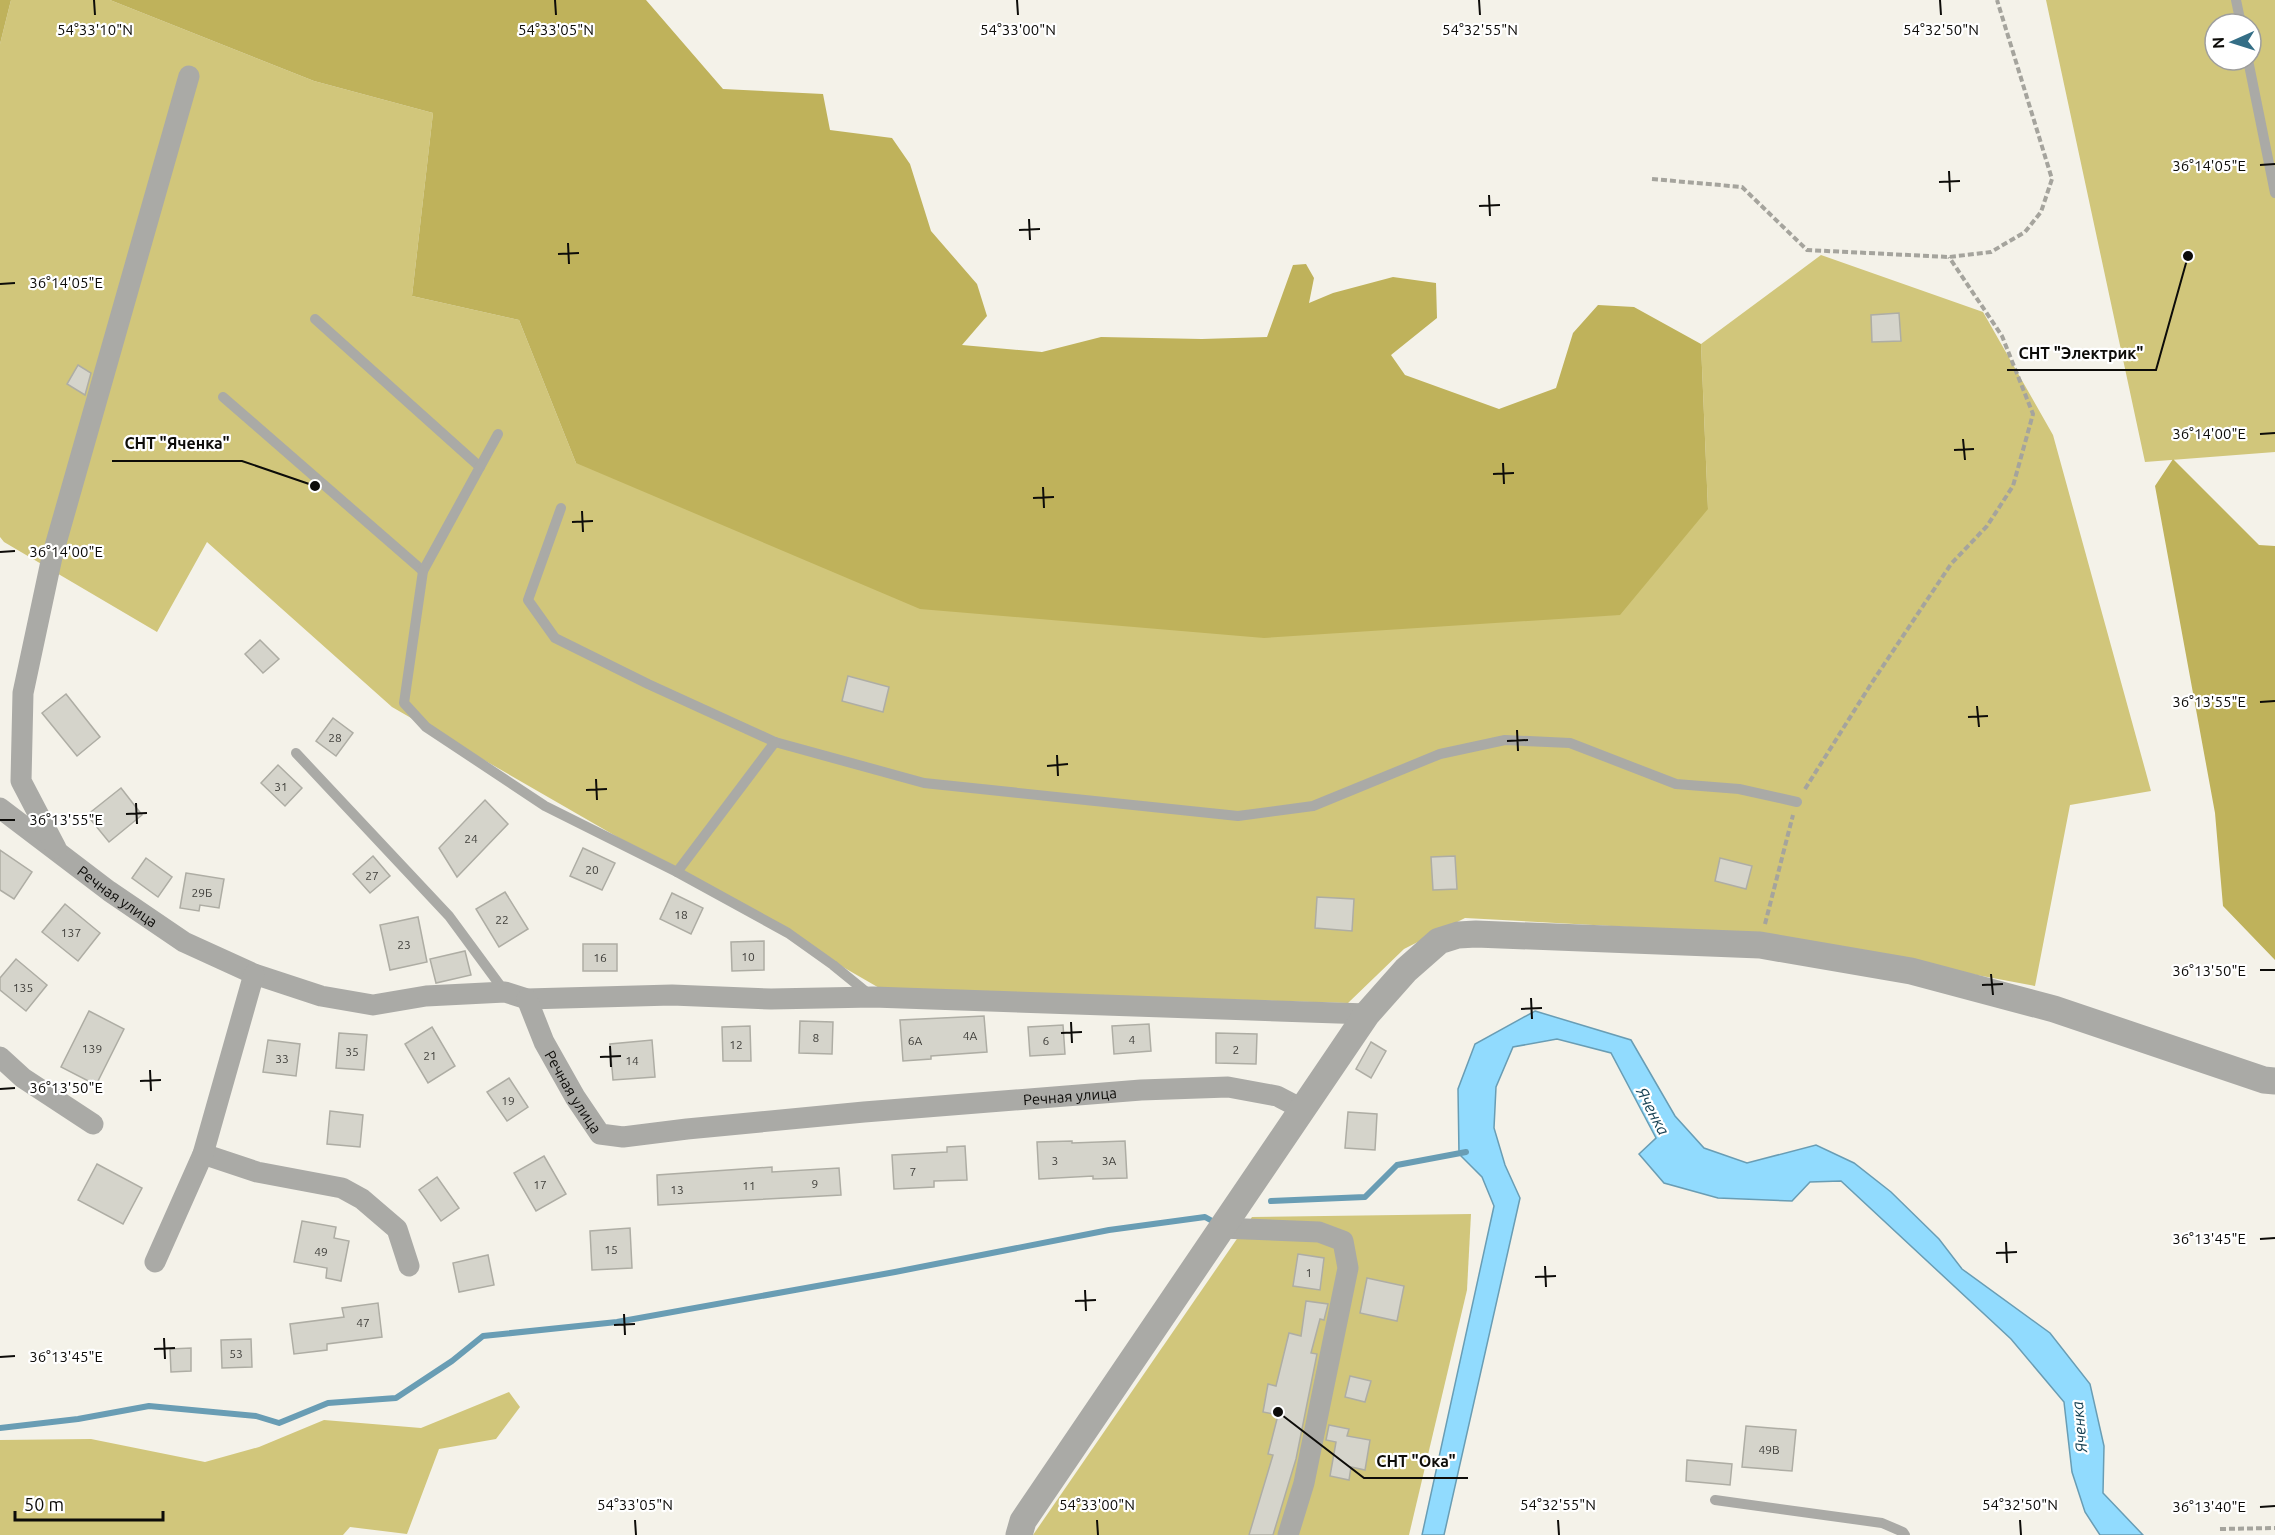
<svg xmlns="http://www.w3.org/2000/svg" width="2275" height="1535" viewBox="0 0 2275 1535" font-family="Ubuntu,sans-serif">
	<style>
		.green { fill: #d1c67b; fill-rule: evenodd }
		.forest { fill: #bfb25b }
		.water { fill: #91dbfe; stroke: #699db4; stroke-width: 1.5 }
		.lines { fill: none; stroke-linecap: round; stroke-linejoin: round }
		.stream { stroke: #699db4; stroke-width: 6 }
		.building { fill: #d5d4cb; stroke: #aeada4; stroke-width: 1.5 }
		.path { stroke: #a5a49d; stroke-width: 4; stroke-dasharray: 6 3; stroke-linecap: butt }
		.service { stroke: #aaaaa6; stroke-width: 10 }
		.minor { stroke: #aaaaa6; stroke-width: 21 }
		.tertiary { stroke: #aaaaa6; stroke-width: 27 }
		.ticks { fill: none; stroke: #0d0c09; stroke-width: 2 }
		.labels { text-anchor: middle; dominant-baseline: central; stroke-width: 4.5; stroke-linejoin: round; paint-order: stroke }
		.number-label { font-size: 12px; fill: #3f3e3a }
		.street-label { font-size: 15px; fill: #0d0c09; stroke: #fff }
		.water-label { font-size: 16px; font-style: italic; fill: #164153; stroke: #fff }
		.ticks-label { font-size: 15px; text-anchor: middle; fill: #0d0c09; stroke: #fff; stroke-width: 4.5; stroke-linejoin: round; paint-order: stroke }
		.leader { fill: none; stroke: #0d0c09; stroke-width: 2 }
		.callout-dot { fill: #0d0c09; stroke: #fff; stroke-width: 2 }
		.callout-label { font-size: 16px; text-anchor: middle; font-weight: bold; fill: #0d0c09; stroke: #fff; stroke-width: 4.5; stroke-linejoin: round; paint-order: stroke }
	</style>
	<rect width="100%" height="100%" fill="#f4f2e9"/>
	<g class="green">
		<polygon points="11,0 110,0 314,81 433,113 412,296 519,320 576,463 1708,509 1701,344 1821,255 1983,312 2053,435 2151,791 2070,805 2035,986 1758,934 1465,918 1404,949 1348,1003 881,989 392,707 207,542 157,632 4,542 0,537 0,44"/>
		<path d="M2046,0H2275V452L2145,462ZM2215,24H2251V60H2215Z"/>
		<polygon points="1471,1214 1467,1290 1409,1535 1033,1535 1252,1217"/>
		<polygon points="509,1392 520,1407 496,1439 439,1449 407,1534 350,1527 343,1535 0,1535 0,1440 91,1439 205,1462 259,1447 324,1420 421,1428"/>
	</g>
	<g class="forest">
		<polygon points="0,0 11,0 0,44"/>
		<polygon points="110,0 646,0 723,89 823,94 830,130 892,138 910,164 931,231 977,284 987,316 962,345 1042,352 1101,337 1202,339 1267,337 1293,265 1306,264 1314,278 1309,303 1333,293 1393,277 1436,283 1437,318 1391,355 1405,375 1499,409 1556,388 1573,333 1598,305 1634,307 1701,344 1708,509 1620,615 1264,638 920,609 576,463 519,320 412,296 433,113 314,81"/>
		<polygon points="2173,459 2259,545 2275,546 2275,960 2223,906 2215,813 2155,486"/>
	</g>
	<polygon class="water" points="1535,1011 1631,1040 1675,1116 1704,1148 1747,1163 1816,1145 1854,1163 1891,1192 1939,1239 1962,1269 2050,1333 2090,1384 2104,1446 2103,1493 2143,1535 2100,1535 2085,1512 2072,1472 2064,1402 2011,1339 1841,1181 1810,1182 1792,1201 1718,1198 1664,1183 1639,1154 1656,1138 1611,1053 1557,1039 1513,1047 1496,1087 1494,1128 1505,1165 1520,1198 1444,1535 1422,1535 1494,1206 1482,1177 1459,1154 1458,1089 1475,1044"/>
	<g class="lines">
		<g class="stream">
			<polyline points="1271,1201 1365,1197 1397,1165 1466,1152"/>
			<polyline points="0,1428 78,1419 149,1406 256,1416 279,1423 328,1403 396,1398 452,1361 483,1336 617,1322 895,1272 1109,1230 1205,1217 1214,1222 1216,1219"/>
		</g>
	</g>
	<g class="building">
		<polygon points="1899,313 1901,341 1872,342 1871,315"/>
		<polygon points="78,365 91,373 85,395 67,384"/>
		<polygon points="260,640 279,659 263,673 245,654"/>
		<polygon points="848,676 889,687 883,712 842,701"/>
		<polygon points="66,694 100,737 77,756 42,713"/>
		<polygon points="333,718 353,733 336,756 316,741"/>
		<polygon points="278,765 302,788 285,806 261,783"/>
		<polygon points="121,788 142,815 109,842 87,815"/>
		<polygon points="485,800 508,824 457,877 439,848"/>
		<polygon points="583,848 615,863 602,890 570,876"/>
		<polygon points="0,850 32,872 14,899 0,890"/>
		<polygon points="373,856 390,876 370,893 353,874"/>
		<polygon points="1455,856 1457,889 1433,890 1431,857"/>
		<polygon points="146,858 172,877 158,897 132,878"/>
		<polygon points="1720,858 1752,866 1746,889 1715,881"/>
		<polygon points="186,873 224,879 219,908 200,905 199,911 180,908"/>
		<polygon points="505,892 528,929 499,947 476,909"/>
		<polygon points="672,893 703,908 691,934 660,919"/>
		<polygon points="1317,897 1354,899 1352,931 1315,928"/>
		<polygon points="65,904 100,933 78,961 42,932"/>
		<polygon points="418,917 427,962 390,970 380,925"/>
		<polygon points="764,941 764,970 732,971 731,942"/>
		<rect x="583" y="944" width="34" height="27"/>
		<polygon points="465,951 471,975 436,983 430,959"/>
		<polygon points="16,959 47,985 26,1011 0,990 0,978"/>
		<polygon points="89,1011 124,1029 96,1085 61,1067"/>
		<polygon points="984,1016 987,1052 931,1056 931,1059 903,1061 900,1020"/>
		<polygon points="800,1021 833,1022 832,1054 799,1053"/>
		<polygon points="1149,1024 1151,1051 1114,1054 1112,1026"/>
		<polygon points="1063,1025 1065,1054 1030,1056 1028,1027"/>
		<polygon points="750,1026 751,1061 723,1061 722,1027"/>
		<polygon points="432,1027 455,1066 428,1083 405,1044"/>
		<polygon points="339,1033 367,1035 364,1070 336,1068"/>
		<polygon points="1216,1033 1257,1034 1256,1064 1216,1063"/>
		<polygon points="268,1040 300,1044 296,1076 263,1072"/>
		<polygon points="652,1040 655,1077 613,1080 610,1044"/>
		<polygon points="1371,1042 1386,1051 1371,1078 1356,1069"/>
		<polygon points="509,1078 528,1107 507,1121 487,1092"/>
		<polygon points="330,1111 363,1115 360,1147 327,1144"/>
		<polygon points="1348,1112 1377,1114 1375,1150 1345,1148"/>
		<polygon points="1072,1141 1072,1143 1125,1141 1127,1178 1093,1179 1093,1176 1039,1179 1037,1142"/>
		<polygon points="965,1146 967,1180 934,1181 934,1187 894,1189 892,1155 947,1152 947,1147"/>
		<polygon points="544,1156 566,1194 536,1211 514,1173"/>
		<polygon points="97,1164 142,1188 123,1224 78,1200"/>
		<polygon points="772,1167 772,1172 839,1168 841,1195 658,1205 657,1175"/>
		<polygon points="437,1177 459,1208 441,1221 419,1190"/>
		<polygon points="302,1221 336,1227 334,1238 349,1241 341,1281 326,1278 327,1268 294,1262"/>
		<polygon points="630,1228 632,1268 592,1270 590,1231"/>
		<polygon points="1298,1254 1324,1258 1320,1290 1293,1286"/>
		<polygon points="488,1255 494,1285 459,1292 453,1263"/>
		<polygon points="1367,1278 1404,1286 1397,1321 1360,1313"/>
		<polygon points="1306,1301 1328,1304 1324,1320 1320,1319 1311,1353 1317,1354 1296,1459 1273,1535 1249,1535 1273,1455 1268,1454 1278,1415 1263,1412 1268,1384 1276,1386 1289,1333 1301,1336"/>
		<polygon points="378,1303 382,1337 327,1344 327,1350 294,1354 290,1324 344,1317 342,1308"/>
		<polygon points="251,1339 252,1367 222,1368 221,1340"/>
		<polygon points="191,1348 191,1371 171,1372 170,1349"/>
		<polygon points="1350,1376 1371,1381 1365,1402 1345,1397"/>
		<polygon points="1329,1425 1349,1429 1347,1436 1370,1440 1365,1470 1351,1467 1349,1480 1330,1476 1336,1442 1326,1440"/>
		<polygon points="1746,1426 1796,1430 1792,1471 1742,1467"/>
		<polygon points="1687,1460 1732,1464 1730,1485 1686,1481"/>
	</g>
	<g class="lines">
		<g class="path">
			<polyline points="1652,179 1742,187 1807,250 1949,257 1991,252 2025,232 2041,212 2052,179 1997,0"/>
			<polyline points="1805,789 1871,684 1951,564 1987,526 2013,486 2033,414 2002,336 1949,257"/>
			<polyline points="1765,924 1793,815"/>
			<polyline points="2220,1529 2275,1528"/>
		</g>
		<g class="service">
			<polyline points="2236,0 2241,24"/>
			<polyline points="2248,60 2275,193"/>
			<polyline points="315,319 480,467"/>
			<polyline points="223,397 423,571"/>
			<polyline points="498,434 423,571 404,703 426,727 545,806 677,872 788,933 833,965 870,995"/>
			<polyline points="561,508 528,600 555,638 648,684 775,742 924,783 1238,816 1313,806 1440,754 1505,740 1570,743 1676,784 1739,789 1797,802"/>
			<polyline points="296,753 449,916 505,992"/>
			<polyline points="677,872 775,742"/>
			<polyline points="1715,1500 1882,1523 1903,1532 1905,1535"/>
		</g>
		<g class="minor">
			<path id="s1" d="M0,808L109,891L184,942L254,974L321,996L373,1005L426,996L505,992L527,999L672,995L771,999L873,997L1367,1014"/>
			<polyline points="56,848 21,781 23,693 52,557 189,76"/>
			<path id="s2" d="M527,999L544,1042L575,1097L600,1134L623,1137L687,1129L864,1112L1141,1090L1228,1087L1277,1096L1302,1109"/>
			<polyline points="0,1057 23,1078 93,1124"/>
			<polyline points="203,1154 257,1172 342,1188 362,1199 397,1229 409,1266"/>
			<polyline points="1221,1228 1319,1232 1343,1241 1348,1268 1304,1483 1288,1535"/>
			<polyline points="155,1262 203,1154 254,974"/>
		</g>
		<polyline class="tertiary" points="1019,1535 1023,1521 1367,1014 1406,970 1439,941 1458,935 1476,934 1760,945 1911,971 2054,1009 2264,1080 2275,1081"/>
	</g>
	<path class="ticks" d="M94,0L95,15M555,0L556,15M1017,0L1018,15M1479,0L1480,15M1940,0L1941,15M2260,165L2275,164M1949,171L1950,192M1939,182L1960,181M1489,195L1490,216M1479,206L1500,205M1029,219L1030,240M1019,230L1040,229M568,243L569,264M558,254L579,253M0,284L15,283M2260,434L2275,433M1963,439L1965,460M1954,450L1974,449M1503,463L1504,484M1493,474L1514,473M1043,487L1044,508M1033,498L1054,497M582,511L583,532M572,522L593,521M0,552L15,551M2260,702L2275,701M1977,706L1979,727M1968,717L1988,716M1517,730L1518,751M1507,741L1528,740M1057,755L1058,776M1047,766L1068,764M596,779L597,800M586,790L607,789M136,803L137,824M126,814L147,813M0,820H15M2260,970H2275M1991,974L1993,995M1982,985L2003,984M1531,998L1532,1019M1521,1009L1542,1008M1071,1022L1072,1043M1061,1033L1082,1032M610,1046L611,1067M600,1057L621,1056M150,1070L151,1091M140,1081L161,1080M0,1089L15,1088M2260,1239L2275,1238M2006,1242L2007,1263M1996,1253L2017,1252M1545,1266L1546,1287M1535,1277L1556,1276M1085,1290L1086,1311M1075,1301L1096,1300M624,1314L625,1335M614,1325L635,1324M164,1338L165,1359M154,1349L175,1348M0,1357L15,1356M2260,1507L2275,1506M635,1520L636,1535M1097,1520L1098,1535M1558,1520L1559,1535M2020,1520L2021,1535"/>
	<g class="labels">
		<g class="number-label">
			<text x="335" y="737">28</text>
			<text x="281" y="786">31</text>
			<text x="471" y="838">24</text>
			<text x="592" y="869">20</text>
			<text x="372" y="875">27</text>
			<text x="202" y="892">29Б</text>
			<text x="681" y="914">18</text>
			<text x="502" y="919">22</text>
			<text x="71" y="932">137</text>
			<text x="404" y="944">23</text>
			<text x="748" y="956">10</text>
			<text x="600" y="957">16</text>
			<text x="23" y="987">135</text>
			<text x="970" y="1035">4А</text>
			<text x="816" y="1037">8</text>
			<text x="1132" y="1039">4</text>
			<text x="915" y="1040">6А</text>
			<text x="1046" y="1040">6</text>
			<text x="736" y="1044">12</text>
			<text x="92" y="1048">139</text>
			<text x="1236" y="1049">2</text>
			<text x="352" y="1051">35</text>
			<text x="430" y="1055">21</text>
			<text x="282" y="1058">33</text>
			<text x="632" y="1060">14</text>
			<text x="508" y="1100">19</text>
			<text x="1055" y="1160">3</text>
			<text x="1109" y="1160">3А</text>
			<text x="913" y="1171">7</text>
			<text x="815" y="1183">9</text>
			<text x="540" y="1184">17</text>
			<text x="749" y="1185">11</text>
			<text x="677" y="1189">13</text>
			<text x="611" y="1249">15</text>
			<text x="321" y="1251">49</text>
			<text x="1309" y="1272">1</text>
			<text x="363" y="1322">47</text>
			<text x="236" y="1353">53</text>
			<text x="1769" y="1449">49В</text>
		</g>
		<g class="street-label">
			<text stroke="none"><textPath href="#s1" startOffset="147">Речная улица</textPath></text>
			<text stroke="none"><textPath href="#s2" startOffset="104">Речная улица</textPath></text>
			<text stroke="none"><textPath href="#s2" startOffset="626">Речная улица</textPath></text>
		</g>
		<g class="water-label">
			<text transform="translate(1653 1111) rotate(62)">Яченка</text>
			<text transform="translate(2079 1427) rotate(-95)">Яченка</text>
		</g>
	</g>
	<g class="ticks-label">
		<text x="95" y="35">54°33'10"N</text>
		<text x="556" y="35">54°33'05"N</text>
		<text x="1018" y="35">54°33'00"N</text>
		<text x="1480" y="35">54°32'55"N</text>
		<text x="1941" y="35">54°32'50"N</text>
		<text x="2209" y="171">36°14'05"E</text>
		<text x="66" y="288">36°14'05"E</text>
		<text x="2209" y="439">36°14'00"E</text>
		<text x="66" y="557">36°14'00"E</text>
		<text x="2209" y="707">36°13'55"E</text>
		<text x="66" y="825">36°13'55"E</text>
		<text x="2209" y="976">36°13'50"E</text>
		<text x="66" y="1093">36°13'50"E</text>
		<text x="2209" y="1244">36°13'45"E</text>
		<text x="66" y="1362">36°13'45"E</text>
		<text x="635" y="1510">54°33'05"N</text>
		<text x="1097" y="1510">54°33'00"N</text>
		<text x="1558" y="1510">54°32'55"N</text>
		<text x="2020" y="1510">54°32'50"N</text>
		<text x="2209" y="1512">36°13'40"E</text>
	</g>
	<path class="leader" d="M2188 256L2156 370H2007M315 486L242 461H112M1278 1412L1364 1478H1468"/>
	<g class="callout-dot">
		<circle cx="2188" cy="256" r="6"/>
		<circle cx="315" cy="486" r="6"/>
		<circle cx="1278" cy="1412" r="6"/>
	</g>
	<g class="callout-label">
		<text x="2081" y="359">СНТ "Электрик"</text>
		<text x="177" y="449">СНТ "Яченка"</text>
		<text x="1416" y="1467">СНТ "Ока"</text>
	</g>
	<g transform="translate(2233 42) rotate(267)"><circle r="28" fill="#ffffff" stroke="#9e9e9d" stroke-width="1.5"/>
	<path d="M0-4.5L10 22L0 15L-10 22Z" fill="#346e86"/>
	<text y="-9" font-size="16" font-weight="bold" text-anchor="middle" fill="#0d0c09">N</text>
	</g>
	<path d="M15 1511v9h148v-9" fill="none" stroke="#0d0c09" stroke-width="3"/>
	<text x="24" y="1511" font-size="18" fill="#0d0c09" stroke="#ffffff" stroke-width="4.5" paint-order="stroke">50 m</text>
</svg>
